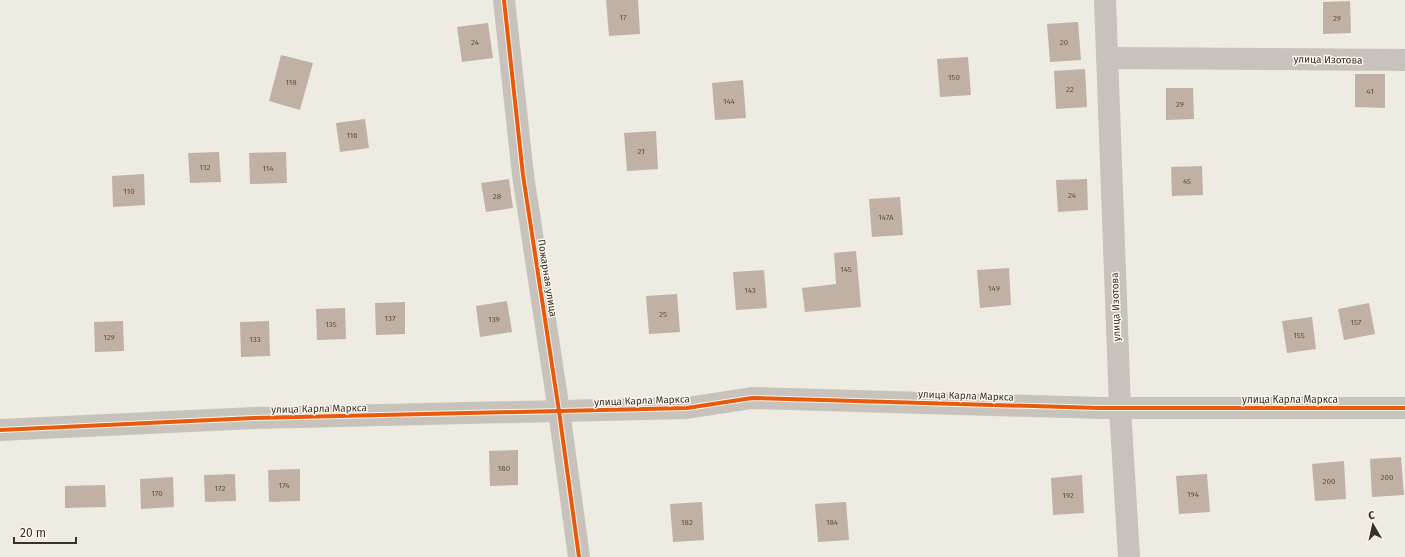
<svg xmlns="http://www.w3.org/2000/svg" width="1405" height="557" viewBox="0 0 1405 557" font-family="'Fira Sans',sans-serif">
	<style>
		.building { fill: #c1b1a5 }
		.lines { fill: none; stroke-linecap: round; stroke-linejoin: round }
		.minor { stroke: #c7c3bc; stroke-width: 22 }
		.cycleway-casing { stroke: #faf5eb; stroke-width: 6 }
		.cycleway { stroke: #e8590c; stroke-width: 4 }
		.labels { text-anchor: middle; dominant-baseline: central; stroke-width: 3; stroke-linejoin: round; paint-order: stroke }
		.number-label { font-size: 8px; fill: #5b5049 }
		.street-label { font-size: 10px; fill: #39302a; stroke: #faf5eb }
	</style>
	<rect width="100%" height="100%" fill="#eeebe3"/>
	<g class="building">
		<polygon points="606,0 638,0 640,34 609,36"/>
		<polygon points="1350,1 1351,33 1323,34 1323,2"/>
		<polygon points="1078,22 1081,60 1050,62 1047,24"/>
		<polygon points="488,23 493,58 462,62 457,27"/>
		<polygon points="281,55 313,63 300,110 269,101"/>
		<polygon points="968,57 971,95 940,97 937,59"/>
		<polygon points="1085,69 1087,107 1056,109 1054,71"/>
		<polygon points="1355,74 1385,74 1385,108 1355,107"/>
		<polygon points="743,80 746,118 715,120 712,83"/>
		<polygon points="1166,88 1193,88 1194,119 1166,120"/>
		<polygon points="365,119 369,148 340,152 336,123"/>
		<polygon points="656,131 658,169 627,171 624,133"/>
		<polygon points="219,152 221,182 190,183 188,153"/>
		<polygon points="286,152 287,183 250,184 249,153"/>
		<polygon points="1202,166 1203,195 1172,196 1171,167"/>
		<polygon points="144,174 145,205 113,207 112,176"/>
		<polygon points="509,179 513,208 486,212 481,183"/>
		<polygon points="1087,179 1088,210 1058,212 1056,180"/>
		<polygon points="900,197 903,235 872,237 869,199"/>
		<polygon points="856,251 861,307 805,312 802,288 836,284 834,253"/>
		<polygon points="1009,268 1011,305 980,308 977,270"/>
		<polygon points="764,270 767,308 736,310 733,272"/>
		<polygon points="677,294 680,332 649,334 646,296"/>
		<polygon points="507,301 512,332 480,337 476,306"/>
		<polygon points="405,302 405,334 376,335 375,303"/>
		<polygon points="1369,303 1375,334 1344,340 1338,309"/>
		<polygon points="345,308 346,339 317,340 316,309"/>
		<polygon points="1312,317 1316,349 1287,353 1282,321"/>
		<polygon points="123,321 124,351 95,352 94,322"/>
		<polygon points="269,321 270,356 241,357 240,322"/>
		<polygon points="518,450 518,485 490,486 489,451"/>
		<polygon points="1401,457 1404,495 1372,497 1370,459"/>
		<polygon points="1344,461 1346,499 1315,501 1312,464"/>
		<polygon points="300,469 300,501 269,502 268,470"/>
		<polygon points="235,474 236,501 205,502 204,475"/>
		<polygon points="1207,474 1210,512 1179,514 1176,476"/>
		<polygon points="1082,475 1084,513 1053,515 1051,478"/>
		<polygon points="173,477 174,507 141,509 140,479"/>
		<polygon points="105,485 106,507 65,508 65,486"/>
		<polygon points="702,502 704,540 673,542 670,504"/>
		<polygon points="846,502 849,540 818,542 815,504"/>
	</g>
	<g class="lines">
		<g class="minor">
			<polyline points="504,0 523,175 559,411 579,557"/>
			<polyline points="1105,0 1120,408 1129,557"/>
			<polyline points="1107,58 1405,60"/>
			<polyline points="0,430 254,418 687,408 752,398 1100,408 1405,408"/>
		</g>
		<g class="cycleway-casing">
			<g id="cycleway">
				<polyline points="504,0 523,175 559,411 579,557"/>
				<polyline points="0,430 254,418 687,408 752,398 1100,408 1405,408"/>
			</g>
		</g>
		<use href="#cycleway" class="cycleway"/>
	</g>
	<g class="labels">
		<g class="number-label">
			<text x="623" y="17">17</text>
			<text x="1337" y="18">29</text>
			<text x="475" y="42">24</text>
			<text x="1064" y="42">20</text>
			<text x="954" y="77">150</text>
			<text x="291" y="82">118</text>
			<text x="1070" y="89">22</text>
			<text x="1370" y="91">41</text>
			<text x="729" y="101">144</text>
			<text x="1180" y="104">29</text>
			<text x="352" y="135">116</text>
			<text x="641" y="151">21</text>
			<text x="205" y="167">112</text>
			<text x="268" y="168">114</text>
			<text x="1187" y="181">45</text>
			<text x="129" y="191">110</text>
			<text x="1072" y="195">24</text>
			<text x="497" y="196">28</text>
			<text x="886" y="217">147А</text>
			<text x="846" y="269">145</text>
			<text x="994" y="288">149</text>
			<text x="750" y="290">143</text>
			<text x="663" y="314">25</text>
			<text x="390" y="318">137</text>
			<text x="494" y="319">139</text>
			<text x="1356" y="322">157</text>
			<text x="331" y="324">135</text>
			<text x="1299" y="335">155</text>
			<text x="109" y="337">129</text>
			<text x="255" y="339">133</text>
			<text x="504" y="468">180</text>
			<text x="1387" y="477">200</text>
			<text x="1329" y="481">200</text>
			<text x="284" y="485">174</text>
			<text x="220" y="488">172</text>
			<text x="157" y="493">170</text>
			<text x="1193" y="494">194</text>
			<text x="1068" y="495">192</text>
			<text x="687" y="522">182</text>
			<text x="832" y="522">184</text>
		</g>
		<g class="street-label">
			<text transform="translate(1328 60) rotate(1)">улица Изотова</text>
			<text transform="translate(547 278) rotate(81)">Пожарная улица</text>
			<text transform="translate(1116 307) rotate(-92)">улица Изотова</text>
			<text transform="translate(966 396) rotate(2)">улица Карла Маркса</text>
			<text x="1290" y="400">улица Карла Маркса</text>
			<text transform="translate(642 401) rotate(-2)">улица Карла Маркса</text>
			<text transform="translate(319 409) rotate(-1)">улица Карла Маркса</text>
		</g>
	</g>
	<g transform="translate(1373 525) rotate(351)" stroke="#faf5eb" stroke-width="3" paint-order="stroke">
	<path d="M0-3L7 15L0 10L-7 15Z" fill="#39302a"/>
	<text y="-6" font-size="11" font-weight="bold" text-anchor="middle" fill="#39302a">С</text>
	</g>
	<path d="M14 537v6h62v-6" fill="none" stroke="#39302a" stroke-width="2"/>
	<text x="20" y="537" font-size="12" fill="#39302a" stroke="#faf5eb" stroke-width="3" paint-order="stroke">20 m</text>
</svg>
